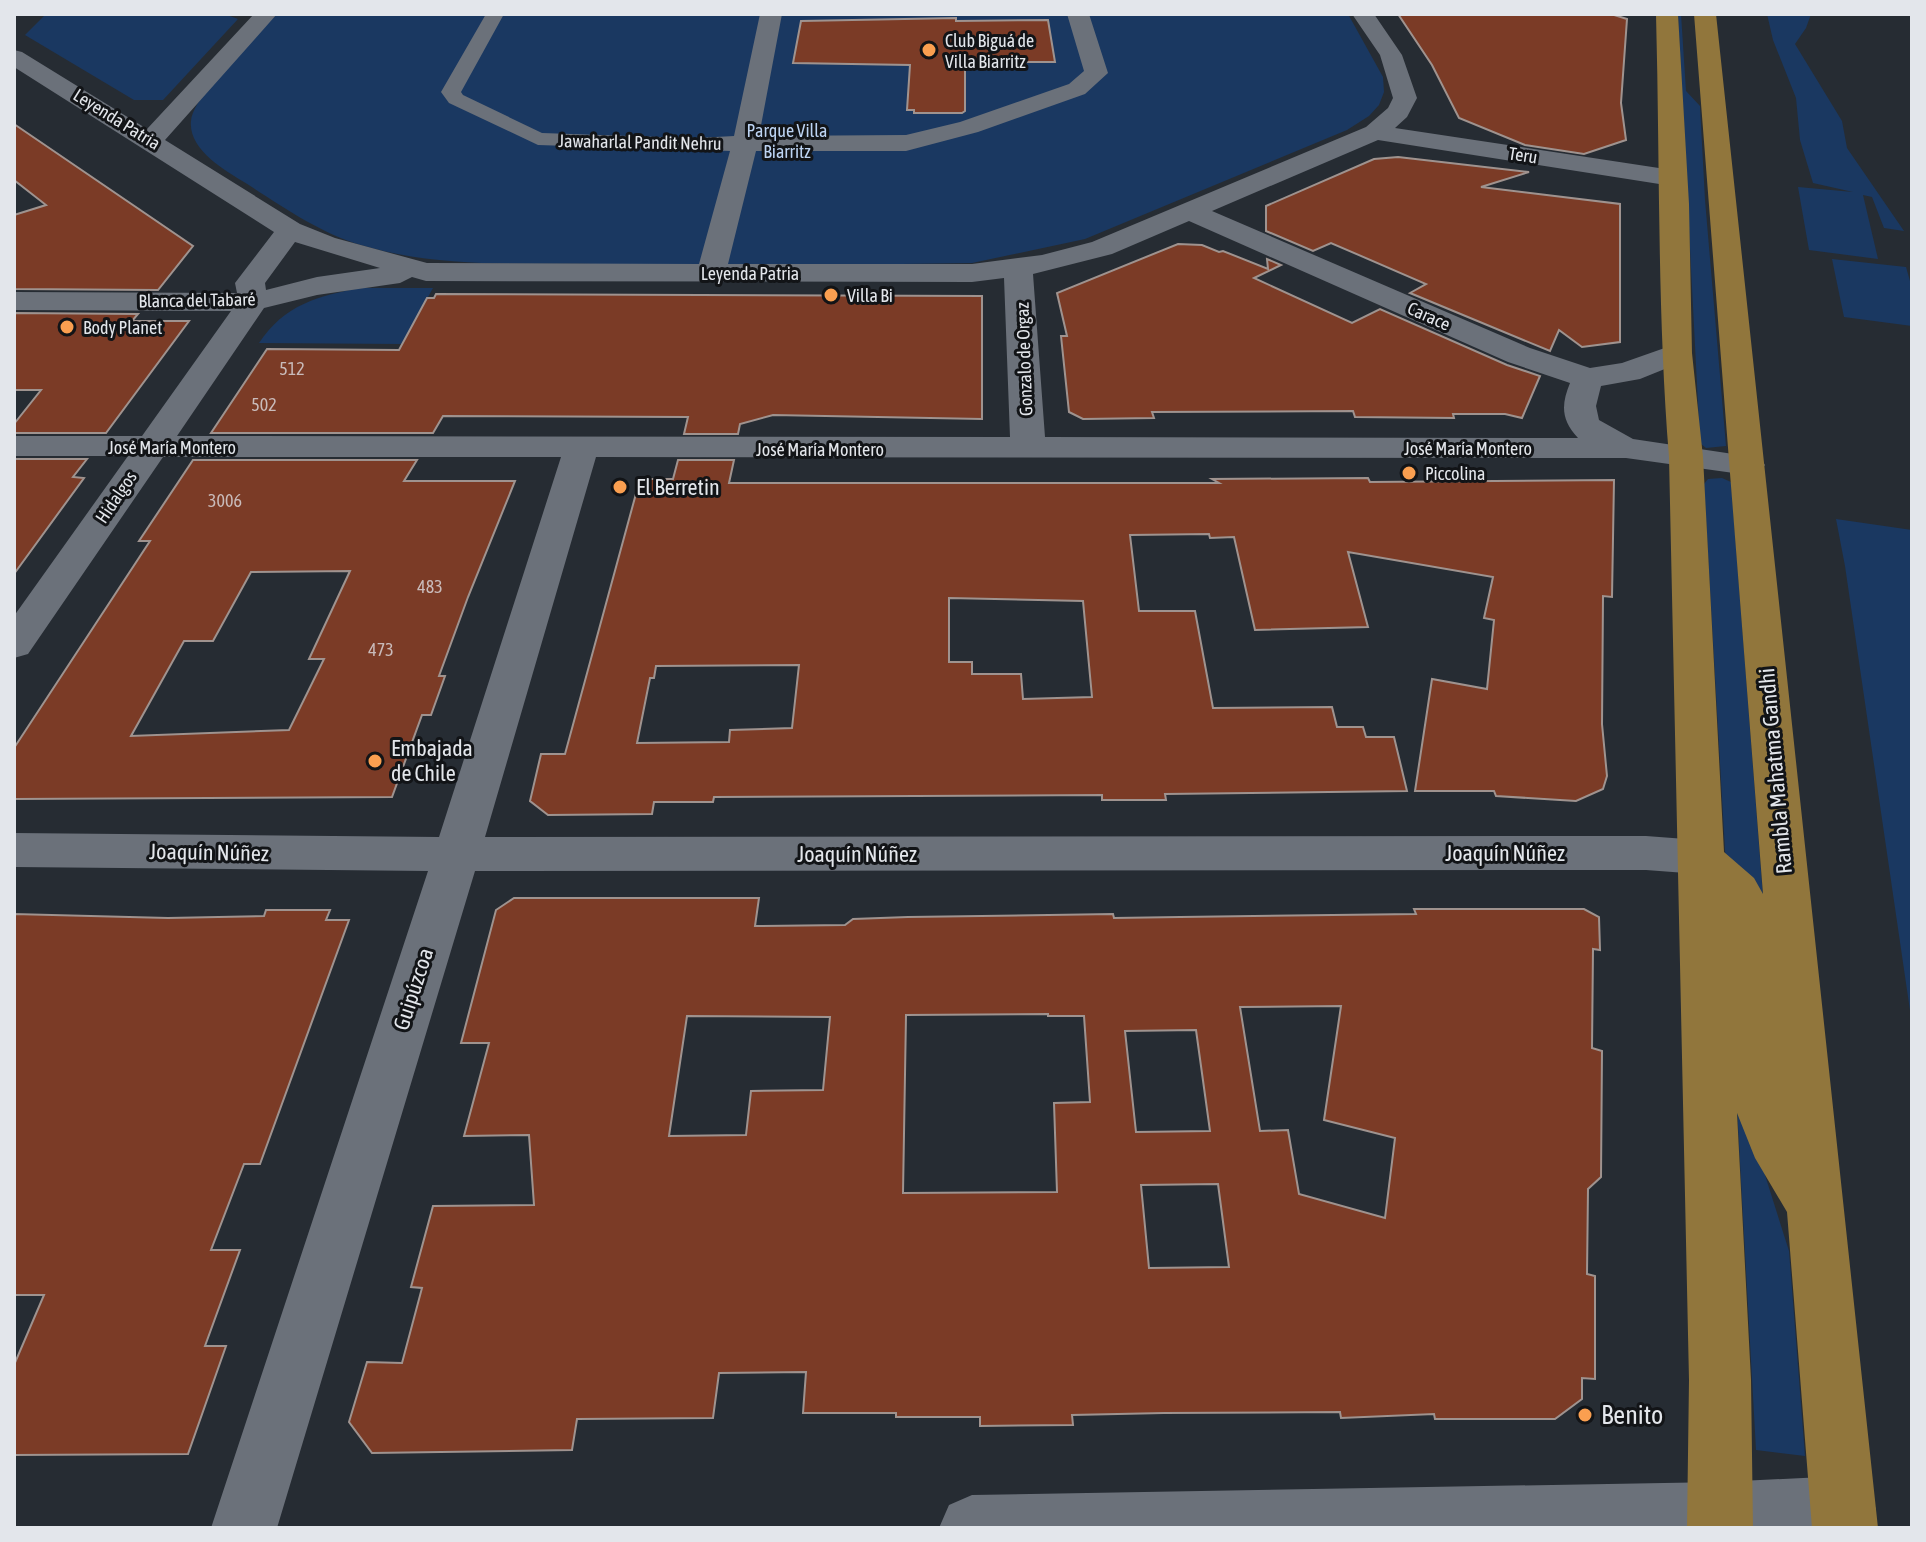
<svg xmlns="http://www.w3.org/2000/svg" width="1926" height="1542" viewBox="0 0 1926 1542" font-family="'Asap Condensed',sans-serif">
	<style>
		.green { fill: #1a3861 }
		.building { fill: #7b3b26; stroke: #9f938f; stroke-width: 2; fill-rule: evenodd }
		.lines { fill: none; stroke-linecap: round; stroke-linejoin: round }
		.pedestrian { fill: #6b717a; fill-rule: evenodd }
		.minor { fill: #6b717a; fill-rule: evenodd }
		.primary { fill: #91763c; fill-rule: evenodd }
		.poi-dot { fill: #fa9f50; stroke: #121417; stroke-width: 3 }
		.labels { text-anchor: middle; dominant-baseline: central; stroke-width: 6; stroke-linejoin: round; paint-order: stroke }
		.far-poi-label { font-size: 18px; fill: #e3e6eb; stroke: #121417; text-anchor: start }
		.far-street-label { font-size: 18px; fill: #e3e6eb; stroke: #121417 }
		.far-park-label { font-size: 18px; fill: #bdd4f3; stroke: #121417 }
		.number-label { font-size: 18px; fill: #c9bbba }
		.poi-label { font-size: 22px; fill: #e3e6eb; stroke: #121417; text-anchor: start }
		.street-label { font-size: 22px; fill: #e3e6eb; stroke: #121417 }
		.near-poi-label { font-size: 26px; fill: #e3e6eb; stroke: #121417; text-anchor: start }
	</style>
	<rect width="100%" height="100%" fill="#262c33"/>
	<g class="green">
		<path d="M277,14H1348L1383,77L1384,92L1379,105L1369,116L1347,130L1085,239L972,263C846,265 721,266 596,264C519,263 436,268 361,245C318,232 282,206 244,182C224,170 188,149 191,121C193,95 257,35 277,14Z"/>
		<polygon points="1678,14 1681,14 1686,91 1700,106 1705,200 1726,446 1706,448 1700,443"/>
		<polygon points="1767,14 1811,14 1806,28 1795,44 1842,121 1847,148 1904,231 1884,228 1872,197 1863,195 1878,259 1809,250 1798,187 1853,192 1813,183 1800,140 1796,98 1773,40"/>
		<polygon points="227,15 238,19 163,100 134,100 25,35 44,16"/>
		<polygon points="1832,259 1906,267 1912,288 1912,326 1844,317"/>
		<path d="M362,288H433L402,344L259,343C284,305 319,295 362,288Z"/>
		<polygon points="1722,478 1731,482 1772,1014 1726,867 1704,484 1708,479"/>
		<polygon points="1836,519 1912,530 1912,1024 1845,566"/>
		<polygon points="1727,928 1747,1118 1789,1251 1805,1456 1756,1450"/>
	</g>
	<g class="building">
		<polygon points="1398,14 1611,14 1627,19 1621,103 1626,140 1584,154 1525,145 1459,118 1432,65"/>
		<polygon points="956,18 956,21 1048,20 1055,62 965,62 965,111 962,113 914,113 914,110 907,110 910,65 793,63 801,21"/>
		<polygon points="14,124 193,246 158,290 14,289 14,215 46,205 14,180"/>
		<polygon points="1398,157 1529,172 1481,187 1620,204 1620,342 1582,347 1559,330 1550,351 1410,293 1426,284 1331,243 1313,251 1266,231 1266,206 1374,159"/>
		<polygon points="1178,244 1202,245 1219,252 1223,251 1268,269 1267,259 1281,265 1254,278 1352,323 1380,309 1507,365 1540,376 1522,418 1505,414 1453,414 1454,418 1355,417 1353,411 1152,412 1154,418 1083,419 1069,412 1061,336 1067,336 1057,293"/>
		<polygon points="436,294 982,296 982,419 773,415 740,424 738,434 684,434 688,417 443,416 433,433 211,433 267,349 399,350 427,298 434,298"/>
		<polygon points="14,313 138,314 132,321 189,321 106,433 14,433 14,424 41,390 14,390"/>
		<polygon points="14,459 87,459 73,477 84,478 14,574"/>
		<path d="M193,460H417L404,481H515L468,597L439,676H445L431,715H422L392,797L14,799V748L150,541H139ZM350,571L309,659H324L289,730L131,736L184,641H213L251,572Z"/>
		<path d="M678,460H734L729,483H1219L1212,479L1368,478L1370,482L1614,480L1612,597L1603,596L1602,724L1607,776L1603,789L1576,801L1496,796L1494,791H1415L1432,679L1487,689L1494,620L1484,618L1493,577L1348,552L1368,627L1255,630L1234,537L1210,538L1209,534L1130,535L1139,611H1195L1213,708L1332,707L1337,727H1363L1366,737H1394L1407,791L1165,794L1166,800H1102V795L714,797L713,802H654L652,814L548,815L530,801L541,754H565L640,479H673ZM949,598L1083,601L1092,697L1023,699L1021,674H972V662H949ZM799,665L792,728L730,730L729,742L637,743L650,678H654L656,666Z"/>
		<path d="M514,898H759L755,926L845,925L853,919L908,917L1113,914L1114,918L1180,917L1416,914L1414,909H1584L1599,917L1600,950L1593,949L1592,1048L1602,1051L1601,1177L1588,1189L1587,1274L1595,1276V1379L1582,1378V1399L1555,1419H1435L1434,1414L1341,1418L1340,1412L1164,1413L1072,1415L1073,1425L980,1426V1417H896V1413H803L806,1372L719,1373L713,1418L577,1419L572,1450L372,1453L349,1422L367,1362L402,1363L422,1288L411,1287L433,1206L534,1205L529,1135L464,1136L489,1043H461L496,910ZM1341,1006L1324,1120L1395,1138L1385,1218L1299,1194L1288,1130L1260,1131L1240,1007ZM1048,1014V1016H1084L1090,1102L1054,1103L1057,1192L903,1193L906,1015ZM687,1016L830,1017L823,1090L751,1091L746,1135L669,1136ZM1196,1030L1210,1131L1136,1132L1125,1031ZM1218,1184L1229,1267L1149,1268L1141,1185Z"/>
		<polygon points="266,910 330,910 326,920 349,920 260,1164 244,1164 211,1250 240,1250 205,1346 226,1346 188,1454 14,1455 14,1365 44,1295 14,1295 14,914 168,918 264,916"/>
	</g>
	<g class="lines">
		<polygon class="pedestrian" points="486,14 504,14 461,92 463,95 542,133 688,138 698,144 688,150 538,145 449,103 441,92"/>
		<g class="minor">
			<path d="M254,14H277L165,140L300,224L335,238L427,263L699,264L730,151L679,149L675,144L679,139L734,136L760,14H782L759,136L906,135L960,122L1069,84L1084,71L1067,14H1089L1108,73L1085,94L978,132L906,151H756L728,264H972L1042,255L1092,242L1366,127L1388,108L1393,98L1380,55L1352,14H1374L1402,55L1417,98L1407,117L1395,128L1672,170L1681,172L1685,178L1681,184L1672,186L1378,140L1212,211L1530,348L1590,368L1622,363L1676,344L1687,346L1692,353L1687,360L1640,379L1601,386L1596,406L1599,420L1633,439L1760,458L1765,465L1760,472L1748,475L1626,458L596,457L485,837L1646,836L1699,840L1715,845L1722,857L1715,869L1699,874L1646,870L475,871L277,1528H211L428,871L14,867V833L439,837L561,457H163L28,654L14,658V616L128,456H14V436H142L231,311L14,310V292L237,293L235,283L274,232L14,67V50L22,52L147,129ZM1189,221L1508,362L1570,383C1561,405 1561,420 1578,438L1045,437L1033,274L1112,254ZM295,242L380,268L317,277L266,290L265,283ZM412,277L426,281L972,282L1004,278L1010,437L177,436L264,308L317,295L400,283Z"/>
			<polygon points="1843,1476 1866,1486 1876,1509 1868,1528 939,1528 949,1505 972,1495 1720,1482"/>
		</g>
		<path class="primary" d="M1656,14H1678L1689,204L1692,353L1703,457L1724,852L1754,878L1763,894L1694,14H1716L1878,1528H1812L1787,1212L1755,1158L1737,1113L1751,1380L1753,1528H1687L1689,1380L1669,457C1657,310 1660,162 1656,14Z"/>
	</g>
	<g class="poi-dot">
		<circle cx="929" cy="50" r="8"/>
		<circle cx="831" cy="295" r="8"/>
		<circle cx="67" cy="327" r="8"/>
		<circle cx="1409" cy="473" r="8"/>
		<circle cx="620" cy="487" r="8"/>
		<circle cx="375" cy="761" r="8"/>
		<circle cx="1585" cy="1415" r="8"/>
	</g>
	<g class="labels">
		<g class="far-poi-label">
			<text x="945" y="40">Club Biguá de<tspan x="945" dy="21">Villa Biarritz</tspan></text>
			<text x="847" y="295">Villa Bi</text>
			<text x="83" y="327">Body Planet</text>
			<text x="1425" y="473">Piccolina</text>
		</g>
		<g class="far-street-label">
			<text transform="translate(117 119) rotate(32)">Leyenda Patria</text>
			<text transform="translate(640 142) rotate(1)">Jawaharlal Pandit Nehru</text>
			<text transform="translate(1523 155) rotate(9)">Teru</text>
			<text x="750" y="273">Leyenda Patria</text>
			<text transform="translate(197 300) rotate(-1)">Blanca del Tabaré</text>
			<text transform="translate(1429 316) rotate(24)">Carace</text>
			<text transform="translate(1024 359) rotate(-92)">Gonzalo de Orgaz</text>
			<text x="172" y="447">José María Montero</text>
			<text x="1468" y="448">José María Montero</text>
			<text x="820" y="449">José María Montero</text>
			<text transform="translate(116 497) rotate(-56)">Hidalgos</text>
		</g>
		<g class="far-park-label">
			<text x="787" y="130">Parque Villa<tspan x="787" dy="21">Biarritz</tspan></text>
		</g>
		<g class="number-label">
			<text x="292" y="368">512</text>
			<text x="264" y="404">502</text>
			<text x="225" y="500">3006</text>
			<text x="430" y="586">483</text>
			<text x="381" y="649">473</text>
		</g>
		<g class="poi-label">
			<text x="636" y="487">El Berretin</text>
			<text x="391" y="748">Embajada<tspan x="391" dy="25">de Chile</tspan></text>
		</g>
		<g class="street-label">
			<text transform="translate(1775 771) rotate(-95)">Rambla Mahatma Gandhi</text>
			<text transform="translate(209 852) rotate(1)">Joaquín Núñez</text>
			<text x="1505" y="853">Joaquín Núñez</text>
			<text x="857" y="854">Joaquín Núñez</text>
			<text transform="translate(413 989) rotate(-72)">Guipúzcoa</text>
		</g>
		<g class="near-poi-label">
			<text x="1601" y="1415">Benito</text>
		</g>
	</g>
	<rect width="1926" height="1542" fill="none" stroke="#e3e6eb" stroke-width="32"/>
</svg>
